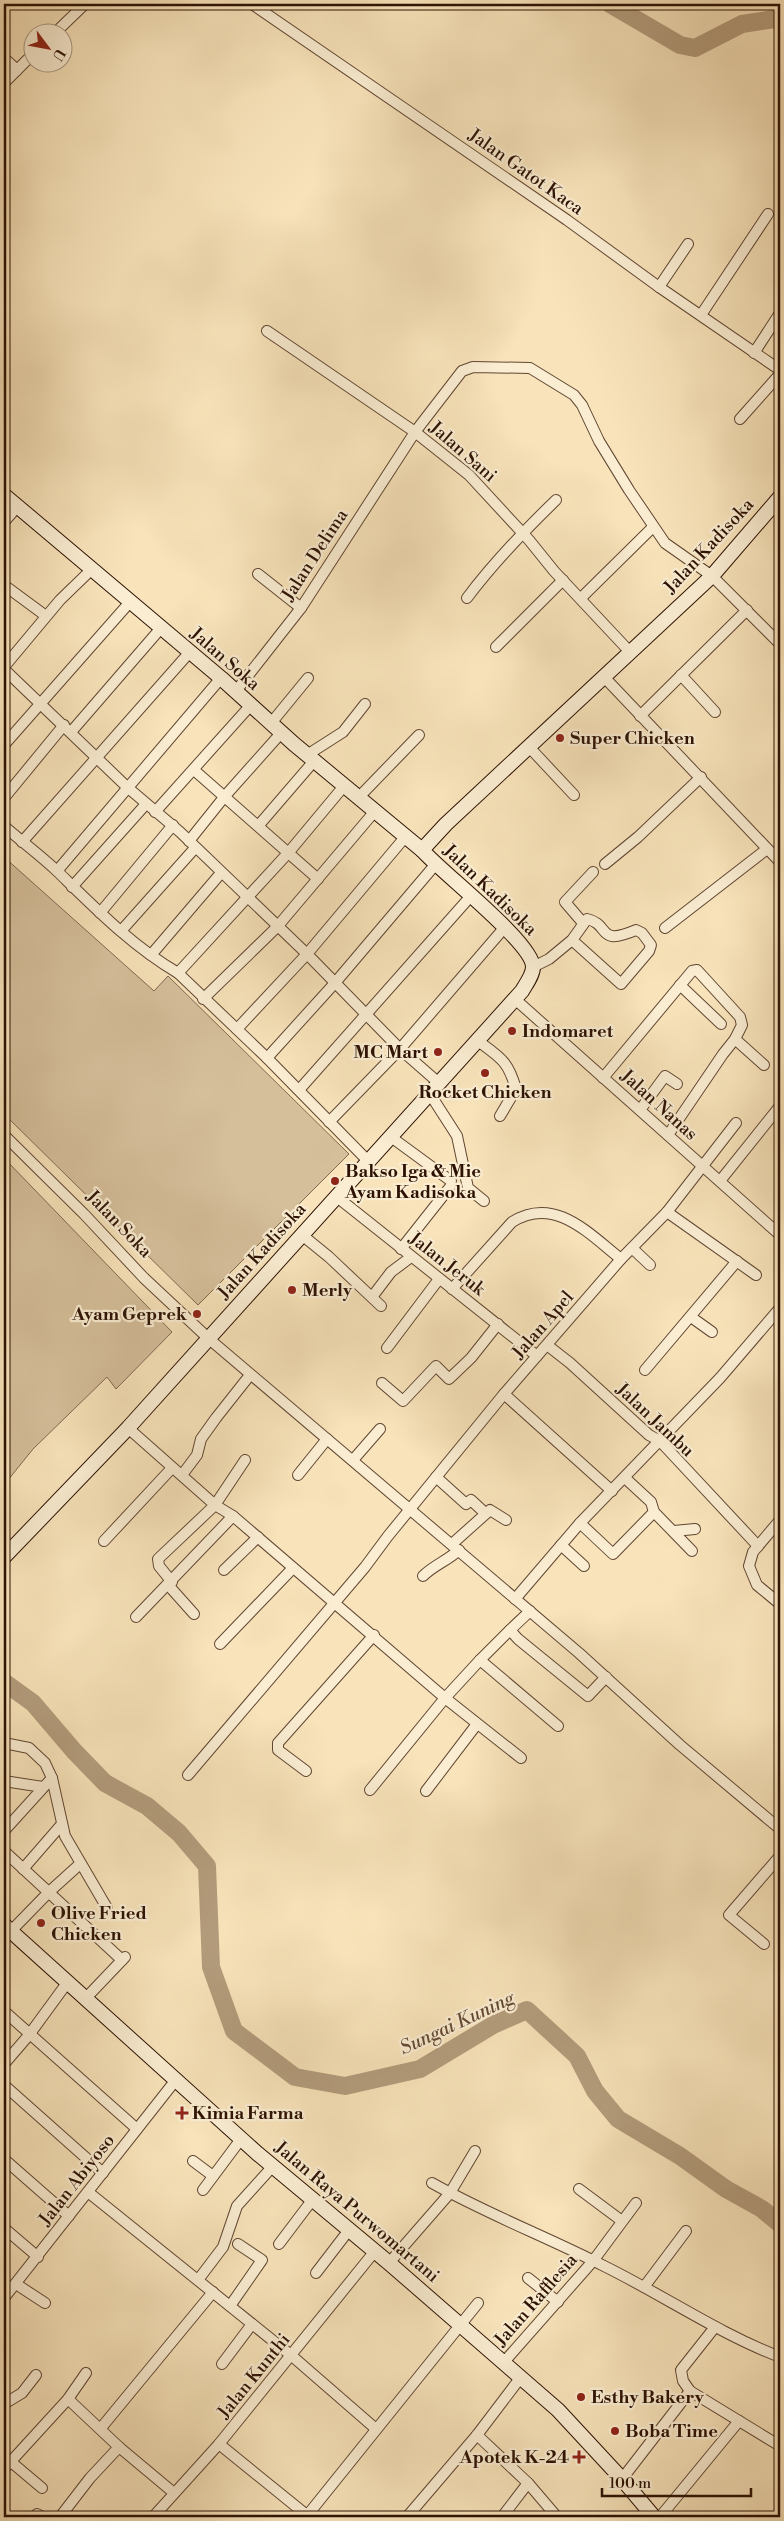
<svg xmlns="http://www.w3.org/2000/svg" width="784" height="2521" viewBox="0 0 784 2521" font-family="'Libre Bodoni',serif">
	<style>
		.green { fill: #d5bf9b; stroke: #816850 }
		.lines { fill: none; stroke-linecap: round; stroke-linejoin: round }
		.river { stroke: #b39c7c; stroke-width: 18 }
		.street-casing { stroke: #604632; stroke-width: 12 }
		.secondary-casing { stroke: #2d1204; stroke-width: 16 }
		.street { stroke: #faedd2; stroke-width: 10 }
		.secondary { stroke: #faedd2; stroke-width: 14 }
		.poi-dot { fill: #8f2418; stroke: #faedd2; stroke-width: 2 }
		.labels { text-anchor: middle; dominant-baseline: central; stroke-width: 4.5; stroke-linejoin: round; paint-order: stroke }
		.street-label { font-size: 18px; fill: #2d1204; stroke: #faedd2 }
		.poi-label { font-size: 18px; font-weight: bold; fill: #2d1204; stroke: #faedd2; text-anchor: start }
		.water-label { font-size: 19px; font-style: italic; fill: #634934; stroke: #faedd2 }
	</style>
	<rect width="100%" height="100%" fill="#f8e3ba"/>
	<filter id="stains"><feTurbulence type="fractalNoise" baseFrequency=".004" numOctaves="4"/><feColorMatrix values="0 0 0 0 .2 0 0 0 0 .09 0 0 0 0 .02 0 0 0 .5 -.17"/></filter>
	<radialGradient id="worn" r=".72"><stop offset=".6" stop-color="#630" stop-opacity="0"/><stop offset="1" stop-color="#630" stop-opacity=".3"/></radialGradient>
	<g class="green">
		<polygon points="4,857 154,991 168,976 349,1154 198,1305 4,1114"/>
		<polygon points="4,1158 172,1332 116,1389 107,1377 33,1449 4,1485"/>
	</g>
	<g class="lines">
		<g class="river">
			<polyline points="610,4 680,45 695,48 742,24 775,19 780,22"/>
			<polyline points="4,1682 33,1703 74,1751 105,1783 147,1806 179,1833 207,1866 211,1967 234,2031 295,2077 345,2086 420,2069 493,2025 527,2010 577,2056 595,2091 618,2119 680,2156 726,2189 762,2209 780,2224"/>
		</g>
		<g class="street-casing">
			<g id="street">
				<polyline points="252,4 567,220 659,287 780,370"/>
				<polyline points="56,32 85,4"/>
				<polyline points="4,58 17,70"/>
				<polyline points="4,83 32,55"/>
				<polyline points="659,287 688,244"/>
				<polyline points="701,315 768,214"/>
				<polyline points="267,331 415,432 469,475 529,540 554,571 630,652"/>
				<polyline points="754,353 780,313"/>
				<polyline points="740,419 780,374"/>
				<polyline points="4,522 17,507"/>
				<polyline points="258,574 301,608"/>
				<polyline points="8,588 46,616"/>
				<path d="M467,598C494,562 524,531 556,500"/>
				<polyline points="581,598 653,527"/>
				<polyline points="496,647 563,580"/>
				<polyline points="4,667 60,600 91,570"/>
				<polyline points="4,669 127,787 180,832 307,954 400,1049 440,1084"/>
				<polyline points="681,675 715,712"/>
				<polyline points="605,678 780,862"/>
				<polyline points="236,691 301,608 415,432 462,371 473,367 530,368 574,395 582,405 599,441 629,490 665,543 712,576 780,644"/>
				<polyline points="640,716 747,610"/>
				<polyline points="272,722 308,678"/>
				<polyline points="71,732 161,628"/>
				<polyline points="4,745 130,602"/>
				<polyline points="530,748 574,795"/>
				<polyline points="307,755 343,732 365,704"/>
				<polyline points="194,770 318,879"/>
				<polyline points="359,797 419,735"/>
				<polyline points="4,798 64,725"/>
				<polyline points="155,812 250,706"/>
				<polyline points="259,825 314,761"/>
				<path d="M4,826C21,841 40,855 57,871C95,908 132,946 178,973L289,852L344,786"/>
				<polyline points="189,841 225,796 282,732"/>
				<polyline points="22,842 189,653"/>
				<polyline points="605,864 638,837 701,777"/>
				<polyline points="57,871 221,678"/>
				<polyline points="72,887 146,804"/>
				<polyline points="100,913 173,825"/>
				<polyline points="583,923 565,902 593,872"/>
				<polyline points="665,928 767,849"/>
				<polyline points="121,931 195,848"/>
				<polyline points="151,955 221,873"/>
				<path d="M533,967L549,959L572,940L587,919C611,924 596,947 636,930L642,933L651,945L649,951L621,984L572,940"/>
				<polyline points="178,973 267,1058 369,1162"/>
				<polyline points="680,985 721,1024"/>
				<polyline points="203,999 277,927 375,811"/>
				<polyline points="516,1000 780,1235"/>
				<polyline points="237,1029 307,954 406,836"/>
				<polyline points="735,1039 764,1065"/>
				<path d="M478,1041C501,1058 508,1061 516,1089L500,1116"/>
				<polyline points="267,1058 334,984 435,865"/>
				<polyline points="603,1078 692,971 697,970 740,1017 742,1025 735,1039 723,1054 668,1135"/>
				<polyline points="299,1090 470,897"/>
				<polyline points="430,1094 457,1136 468,1188 484,1201"/>
				<polyline points="640,1110 665,1076 677,1084"/>
				<polyline points="329,1122 400,1049 505,927"/>
				<polyline points="4,1135 84,1214 144,1278 208,1338 579,1653 680,1745 780,1829"/>
				<polyline points="391,1137 451,1181"/>
				<polyline points="720,1181 780,1106"/>
				<polyline points="337,1197 537,1356"/>
				<polyline points="667,1212 756,1275"/>
				<polyline points="302,1235 329,1257 381,1306"/>
				<polyline points="632,1248 650,1265"/>
				<polyline points="401,1249 450,1187"/>
				<path d="M452,1289L512,1222C555,1195 589,1234 621,1259"/>
				<polyline points="372,1297 391,1272 411,1257"/>
				<polyline points="691,1317 712,1332"/>
				<polyline points="547,1345 570,1363 649,1435 660,1441 758,1546"/>
				<polyline points="387,1348 439,1279"/>
				<polyline points="645,1370 737,1261"/>
				<polyline points="382,1383 403,1401 436,1366 449,1379 471,1358 498,1324"/>
				<polyline points="504,1394 612,1491"/>
				<polyline points="128,1428 215,1505 233,1516 445,1698 521,1758"/>
				<polyline points="353,1460 380,1429"/>
				<polyline points="182,1475 197,1455 201,1439 216,1418 250,1375"/>
				<polyline points="298,1475 327,1439"/>
				<polyline points="436,1477 466,1504 471,1500 485,1513"/>
				<polyline points="625,1478 651,1502 654,1512 692,1551"/>
				<polyline points="780,1520 753,1552 749,1566 757,1585 780,1604"/>
				<polyline points="580,1523 613,1554 654,1512"/>
				<polyline points="674,1531 695,1529"/>
				<polyline points="104,1541 172,1468"/>
				<polyline points="452,1544 490,1510 506,1520"/>
				<polyline points="561,1545 584,1566"/>
				<polyline points="224,1570 258,1537"/>
				<path d="M423,1576C434,1565 447,1561 459,1550"/>
				<polyline points="172,1582 159,1566 158,1559 215,1505 245,1460"/>
				<polyline points="169,1586 194,1614"/>
				<polyline points="515,1599 580,1523 720,1378 780,1308"/>
				<polyline points="530,1611 510,1630 518,1639 588,1696 606,1677"/>
				<polyline points="136,1617 233,1516"/>
				<polyline points="220,1644 293,1568"/>
				<polyline points="480,1660 510,1630"/>
				<polyline points="4,1743 29,1748 45,1763 52,1778 65,1836 107,1908"/>
				<polyline points="306,1771 278,1750 278,1743 374,1635"/>
				<polyline points="188,1775 365,1567 388,1536 504,1394 621,1259 667,1212 736,1123"/>
				<polyline points="4,1781 43,1787"/>
				<polyline points="370,1790 445,1698 480,1660 558,1726"/>
				<polyline points="426,1791 477,1724"/>
				<polyline points="4,1831 52,1778"/>
				<polyline points="4,1851 122,1960"/>
				<polyline points="23,1869 62,1824"/>
				<polyline points="11,1931 49,1892 80,1864"/>
				<polyline points="764,1944 729,1915 780,1856"/>
				<polyline points="85,1999 125,1957"/>
				<polyline points="4,2011 137,2129"/>
				<polyline points="4,2064 29,2035 67,1983"/>
				<polyline points="4,2085 103,2173"/>
				<polyline points="4,2159 69,2216"/>
				<polyline points="193,2161 213,2176"/>
				<path d="M432,2183C487,2214 547,2237 604,2266C663,2295 718,2333 780,2357"/>
				<polyline points="579,2189 622,2221"/>
				<polyline points="203,2190 241,2139"/>
				<polyline points="88,2192 292,2356 376,2429"/>
				<polyline points="4,2228 38,2257"/>
				<polyline points="279,2244 313,2199"/>
				<polyline points="389,2263 450,2193 475,2151"/>
				<polyline points="316,2273 349,2230"/>
				<polyline points="528,2278 558,2302"/>
				<polyline points="198,2280 223,2247 237,2206 273,2166"/>
				<polyline points="16,2284 45,2303"/>
				<polyline points="644,2287 686,2231"/>
				<polyline points="4,2298 175,2081"/>
				<polyline points="230,2306 262,2260 238,2244"/>
				<polyline points="504,2362 593,2261 636,2203"/>
				<polyline points="222,2364 252,2324"/>
				<polyline points="690,2391 683,2381 681,2370 715,2327"/>
				<polyline points="68,2399 119,2447 174,2493"/>
				<polyline points="4,2404 22,2393 36,2375"/>
				<polyline points="101,2428 213,2292"/>
				<polyline points="477,2435 528,2483 557,2517"/>
				<polyline points="219,2444 309,2517"/>
				<polyline points="10,2461 42,2488"/>
				<polyline points="4,2469 68,2399 86,2373"/>
				<polyline points="622,2479 690,2391 780,2446"/>
				<polyline points="34,2517 37,2514 43,2517"/>
				<polyline points="60,2517 90,2478 119,2447"/>
				<polyline points="153,2517 219,2444 375,2251"/>
				<polyline points="306,2517 478,2303"/>
				<polyline points="407,2517 477,2435 521,2377"/>
				<polyline points="502,2517 528,2483"/>
				<polyline points="660,2517 739,2421"/>
			</g>
		</g>
		<g class="secondary-casing">
			<g id="secondary">
				<polyline points="4,495 221,678 294,744 422,850"/>
				<path d="M4,1557L128,1428L522,991C526,984 533,975 533,967C533,943 442,873 422,850L446,824L712,576L780,497"/>
				<polyline points="4,1925 258,2154 389,2263 558,2410 622,2479 654,2517"/>
			</g>
		</g>
		<use href="#street" class="street"/>
		<use href="#secondary" class="secondary"/>
	</g>
	<g class="poi-dot">
		<circle cx="560" cy="738" r="5"/>
		<circle cx="512" cy="1031" r="5"/>
		<circle cx="438" cy="1052" r="5"/>
		<circle cx="485" cy="1073" r="5"/>
		<circle cx="335" cy="1181" r="5"/>
		<circle cx="292" cy="1290" r="5"/>
		<circle cx="197" cy="1314" r="5"/>
		<circle cx="41" cy="1923" r="5"/>
		<path d="M179.5 2105.5h5v5h5v5h-5v5h-5v-5h-5v-5h5z"/>
		<circle cx="581" cy="2397" r="5"/>
		<circle cx="615" cy="2431" r="5"/>
		<path d="M576.5 2449.5h5v5h5v5h-5v5h-5v-5h-5v-5h5z"/>
	</g>
	<g class="labels">
		<g class="street-label">
			<text transform="translate(526 172) rotate(35)">Jalan Gatot Kaca</text>
			<text transform="translate(463 452) rotate(41)">Jalan Sani</text>
			<text transform="translate(709 546) rotate(-47)">Jalan Kadisoka</text>
			<text transform="translate(315 555) rotate(-57)">Jalan Delima</text>
			<text transform="translate(225 659) rotate(41)">Jalan Soka</text>
			<text transform="translate(490 890) rotate(44)">Jalan Kadisoka</text>
			<text transform="translate(659 1105) rotate(42)">Jalan Nanas</text>
			<text transform="translate(119 1224) rotate(46)">Jalan Soka</text>
			<text transform="translate(262 1251) rotate(-48)">Jalan Kadisoka</text>
			<text transform="translate(447 1264) rotate(38)">Jalan Jeruk</text>
			<text transform="translate(543 1325) rotate(-49)">Jalan Apel</text>
			<text transform="translate(655 1420) rotate(43)">Jalan Jambu</text>
			<text transform="translate(77 2180) rotate(-52)">Jalan Abiyoso</text>
			<text transform="translate(357 2212) rotate(40)">Jalan Raya Purwomartani</text>
			<text transform="translate(536 2300) rotate(-49)">Jalan Rafflesia</text>
			<text transform="translate(254 2376) rotate(-51)">Jalan Kunthi</text>
		</g>
		<g class="poi-label">
			<text x="570" y="738">Super Chicken</text>
			<text x="522" y="1031">Indomaret</text>
			<text x="428" y="1052" text-anchor="end">MC Mart</text>
			<text x="485" y="1092" text-anchor="middle">Rocket Chicken</text>
			<text x="345" y="1171">Bakso Iga &amp; Mie<tspan x="345" dy="21">Ayam Kadisoka</tspan></text>
			<text x="302" y="1290">Merly</text>
			<text x="187" y="1314" text-anchor="end">Ayam Geprek</text>
			<text x="51" y="1913">Olive Fried<tspan x="51" dy="21">Chicken</tspan></text>
			<text x="192" y="2113">Kimia Farma</text>
			<text x="591" y="2397">Esthy Bakery</text>
			<text x="625" y="2431">Boba Time</text>
			<text x="569" y="2457" text-anchor="end">Apotek K-24</text>
		</g>
		<g class="water-label">
			<text transform="translate(457 2023) rotate(-25)">Sungai Kuning</text>
		</g>
	</g>
	<rect width="784" height="2521" fill="none" stroke="#f8e3ba" stroke-width="20"/>
	<rect x="5" y="5" width="774" height="2511" fill="none" stroke="#2d1204" stroke-width="2.5"/>
	<rect x="10" y="10" width="764" height="2501" fill="none" stroke="#2d1204"/>
	<g transform="translate(48 48) rotate(122)"><circle r="24" fill="#faedd2" stroke="#a89580"/>
	<path d="M0-4L9 19L0 12L-9 19Z" fill="#8f2418"/>
	<text y="-8" font-size="14" font-weight="bold" text-anchor="middle" fill="#2d1204">U</text>
	</g>
	<path d="M602 2488v8h149v-8" fill="none" stroke="#2d1204" stroke-width="2.5"/>
	<text x="609" y="2488" font-size="15" fill="#2d1204" stroke="#faedd2" stroke-width="4" paint-order="stroke">100 m</text>
	<rect width="100%" height="100%" filter="url(#stains)"/>
	<rect width="100%" height="100%" fill="url(#worn)"/>
</svg>
